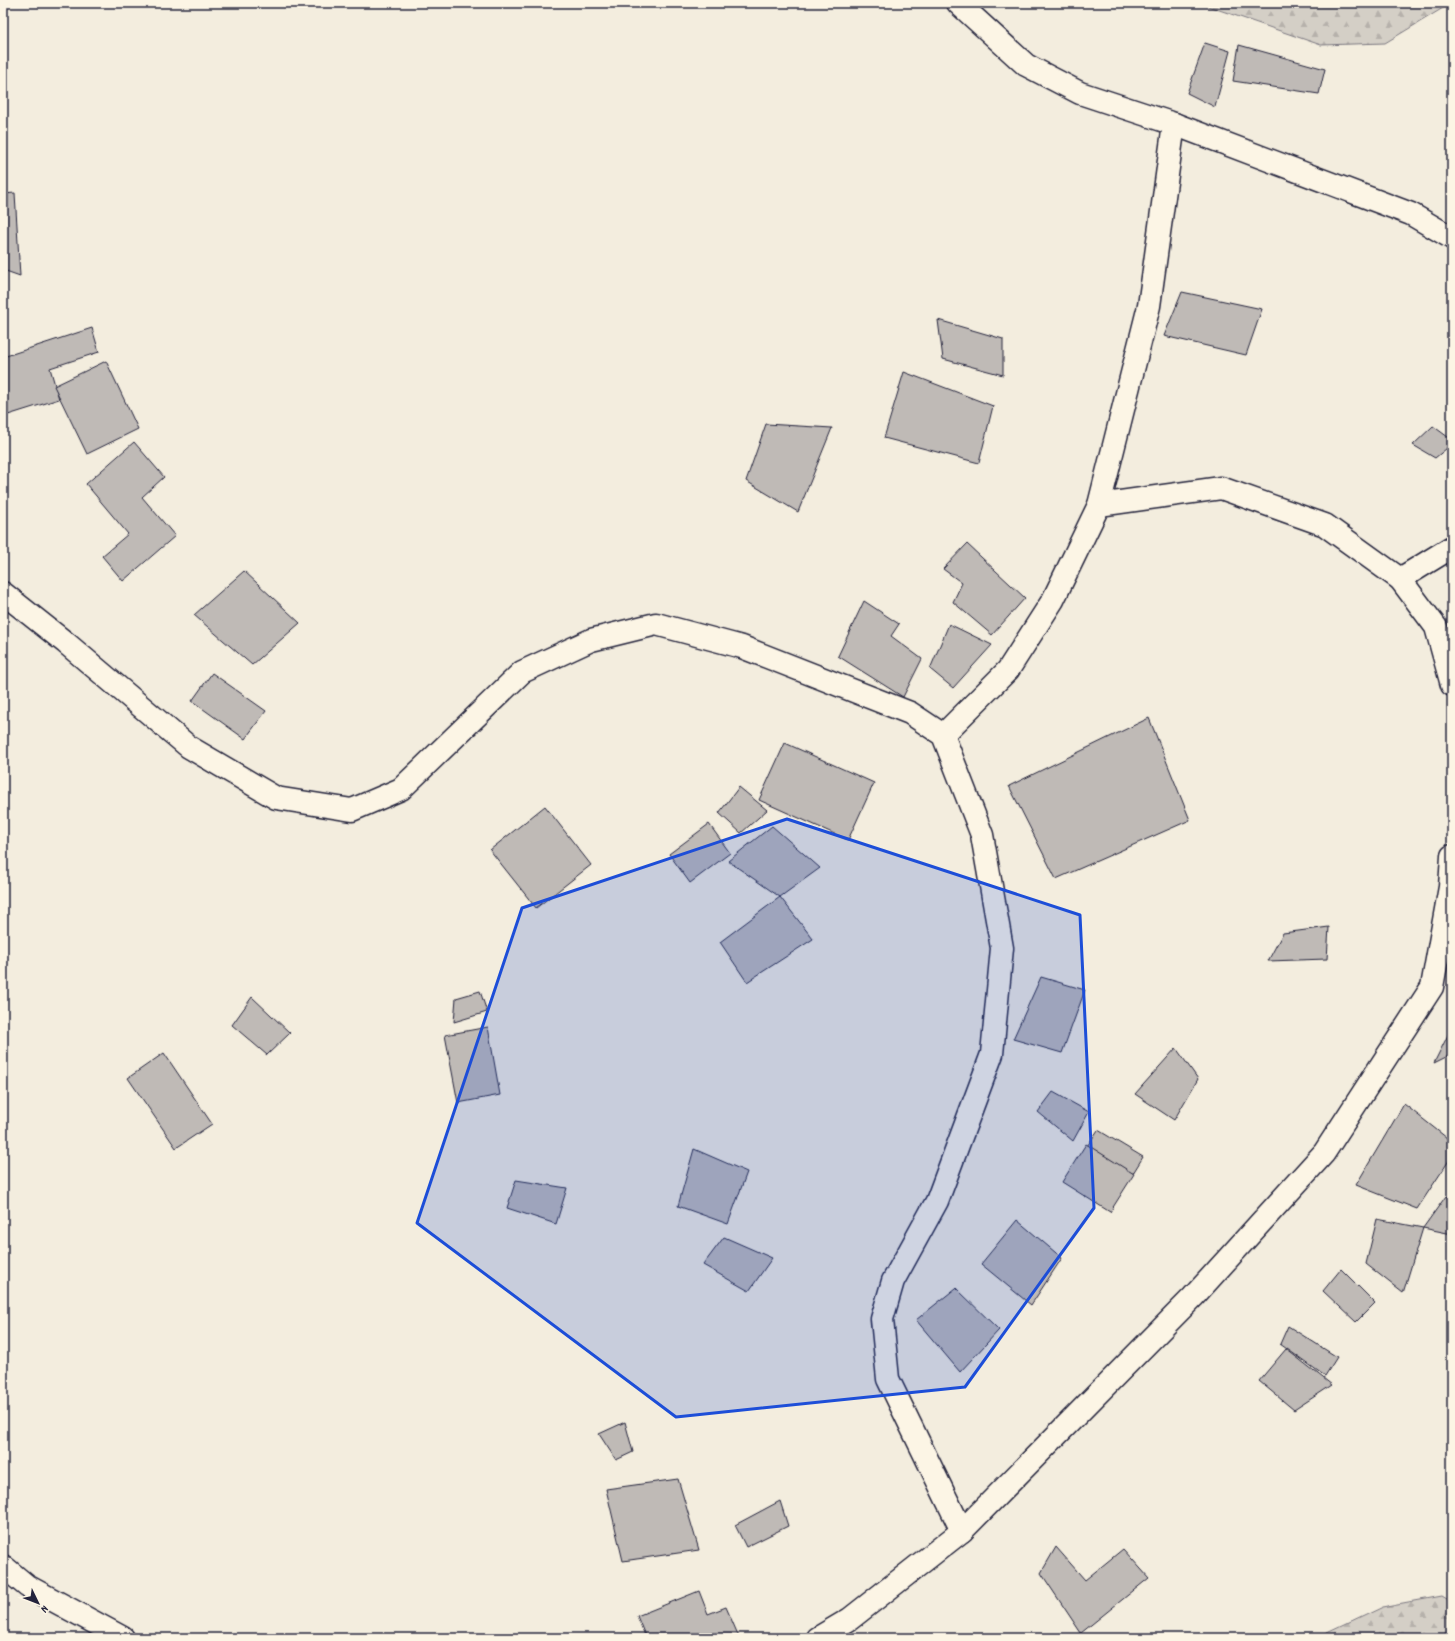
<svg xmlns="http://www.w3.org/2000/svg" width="1455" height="1641" viewBox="0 0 1455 1641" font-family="Dekko,sans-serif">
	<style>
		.forest { fill: url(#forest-firs); stroke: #7b7880 }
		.building { fill: #bfbab6; stroke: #22223b }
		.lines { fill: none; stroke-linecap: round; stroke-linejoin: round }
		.minor-casing { stroke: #22223b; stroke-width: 25 }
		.minor { stroke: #fcf5e5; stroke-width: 22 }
		.marked { fill: #1d4ed8; fill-opacity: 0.2; stroke: #1d4ed8; stroke-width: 3; stroke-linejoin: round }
	</style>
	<defs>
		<pattern id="forest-firs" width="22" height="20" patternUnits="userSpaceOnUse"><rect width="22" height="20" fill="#d4cfc6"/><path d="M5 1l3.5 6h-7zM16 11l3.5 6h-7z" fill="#b6b1ab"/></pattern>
	</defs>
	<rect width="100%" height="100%" fill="#f3edde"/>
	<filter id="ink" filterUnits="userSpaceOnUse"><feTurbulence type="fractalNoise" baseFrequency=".025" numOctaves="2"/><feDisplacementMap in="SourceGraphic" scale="8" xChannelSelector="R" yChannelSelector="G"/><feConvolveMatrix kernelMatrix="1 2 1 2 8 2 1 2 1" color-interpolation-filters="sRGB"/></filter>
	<g filter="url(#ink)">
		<g class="forest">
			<polygon points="1199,3 1446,3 1443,8 1385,43 1321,45"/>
			<polygon points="1442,1596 1452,1602 1452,1638 1323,1638 1327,1633 1382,1607"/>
		</g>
		<g class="building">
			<polygon points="1205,43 1230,51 1215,107 1187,93"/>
			<polygon points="1239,45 1325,69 1319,94 1233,81"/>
			<polygon points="15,193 20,276 3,270 3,194"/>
			<polygon points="1182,292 1262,309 1246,355 1164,336"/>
			<polygon points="938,320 1003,339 1003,375 943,359"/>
			<polygon points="92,328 99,352 50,368 59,399 8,415 3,401 3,357"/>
			<polygon points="106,361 138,429 87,454 54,386"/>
			<polygon points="904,372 993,406 979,463 884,438"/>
			<polygon points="766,424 832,428 798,512 746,481"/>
			<polygon points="1433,426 1452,440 1452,444 1435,458 1413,445"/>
			<polygon points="134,442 164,477 142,497 175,536 123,581 102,556 128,534 86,484"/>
			<polygon points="967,544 1025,598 992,635 953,602 962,583 943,569"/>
			<polygon points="244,571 300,623 252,665 194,615"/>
			<polygon points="864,601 899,624 891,636 922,659 903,697 838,656"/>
			<polygon points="949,624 992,645 953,688 930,669"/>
			<polygon points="212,673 266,711 245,739 192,701"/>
			<polygon points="1149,718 1190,820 1056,879 1009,786"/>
			<polygon points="785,743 874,783 848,840 759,800"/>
			<polygon points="739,787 767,810 741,833 719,813"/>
			<polygon points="545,806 591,865 536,908 490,850"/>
			<polygon points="709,824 730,853 690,883 669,854"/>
			<polygon points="772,826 820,868 780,897 728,861"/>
			<polygon points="780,897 813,939 747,982 720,942"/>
			<polygon points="1329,927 1327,959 1268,961 1283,933"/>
			<polygon points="1041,977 1085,990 1062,1053 1013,1039"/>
			<polygon points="480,991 487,1012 454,1022 456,998"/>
			<polygon points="252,997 290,1033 267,1055 232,1025"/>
			<polygon points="488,1027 500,1095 458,1103 445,1035"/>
			<polygon points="1452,1027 1452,1054 1434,1063"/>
			<polygon points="1176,1048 1198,1079 1174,1120 1135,1094"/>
			<polygon points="164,1053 212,1124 176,1148 128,1078"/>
			<polygon points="1053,1092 1089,1112 1073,1141 1038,1112"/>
			<polygon points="1404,1104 1452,1142 1452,1156 1417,1209 1356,1185"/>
			<polygon points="1098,1130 1143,1157 1125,1186 1081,1155"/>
			<polygon points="1086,1144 1134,1174 1110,1212 1062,1182"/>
			<polygon points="694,1149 747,1172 728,1224 678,1206"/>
			<polygon points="516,1180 567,1188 556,1224 507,1208"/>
			<polygon points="1446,1196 1452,1201 1452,1234 1423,1228"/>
			<polygon points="1377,1219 1423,1228 1403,1293 1366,1264"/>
			<polygon points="1017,1220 1062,1258 1031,1305 981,1264"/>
			<polygon points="724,1237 772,1258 749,1291 703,1265"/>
			<polygon points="1341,1269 1375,1303 1356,1322 1323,1291"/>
			<polygon points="956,1288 999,1330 960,1372 916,1320"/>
			<polygon points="1288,1326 1337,1357 1325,1376 1280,1344"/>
			<polygon points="1286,1349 1332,1385 1294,1410 1259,1381"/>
			<polygon points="625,1422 633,1452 616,1460 599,1434"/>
			<polygon points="678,1479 699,1550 623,1561 606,1489"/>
			<polygon points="780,1501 788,1526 746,1547 735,1525"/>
			<polygon points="1056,1547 1085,1580 1123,1549 1149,1578 1081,1633 1041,1573"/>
			<polygon points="699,1591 708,1614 726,1607 739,1637 646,1638 637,1616"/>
		</g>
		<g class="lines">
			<g class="minor-casing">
				<g id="minor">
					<polyline points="958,3 1026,65 1080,93 1174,124 1411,214 1452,238"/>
					<polyline points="1099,505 1221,488 1325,525 1400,579 1452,547"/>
					<polyline points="1400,579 1436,627 1452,685"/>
					<polyline points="3,593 66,643 189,747 276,798 352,810 401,789 522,672 591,640 656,624 742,647 910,713 943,735 982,835 1002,948 992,1054 937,1201 893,1281 882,1319 888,1379 962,1531"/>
					<polyline points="943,735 1008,670 1053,600 1099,505 1149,306 1174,124"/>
					<polyline points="3,1566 27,1586 123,1638"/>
					<polyline points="818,1638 850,1619 962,1531 1193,1297 1324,1153 1432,987 1450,887 1452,856"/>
				</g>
			</g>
			<use href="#minor" class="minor"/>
		</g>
	</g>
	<path class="marked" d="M787,819L1080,915L1094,1208L965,1387L676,1417L417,1223L522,908Z"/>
	<rect width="1455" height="1641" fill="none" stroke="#fcf5e5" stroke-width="16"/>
	<rect x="8" y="8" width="1439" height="1625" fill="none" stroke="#22223b" stroke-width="1.5" filter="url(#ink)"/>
	<g transform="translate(38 1603) rotate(133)" stroke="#fcf5e5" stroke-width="3" paint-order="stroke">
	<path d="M0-3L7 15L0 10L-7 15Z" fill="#22223b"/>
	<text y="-6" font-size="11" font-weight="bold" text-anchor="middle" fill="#22223b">N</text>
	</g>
</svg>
